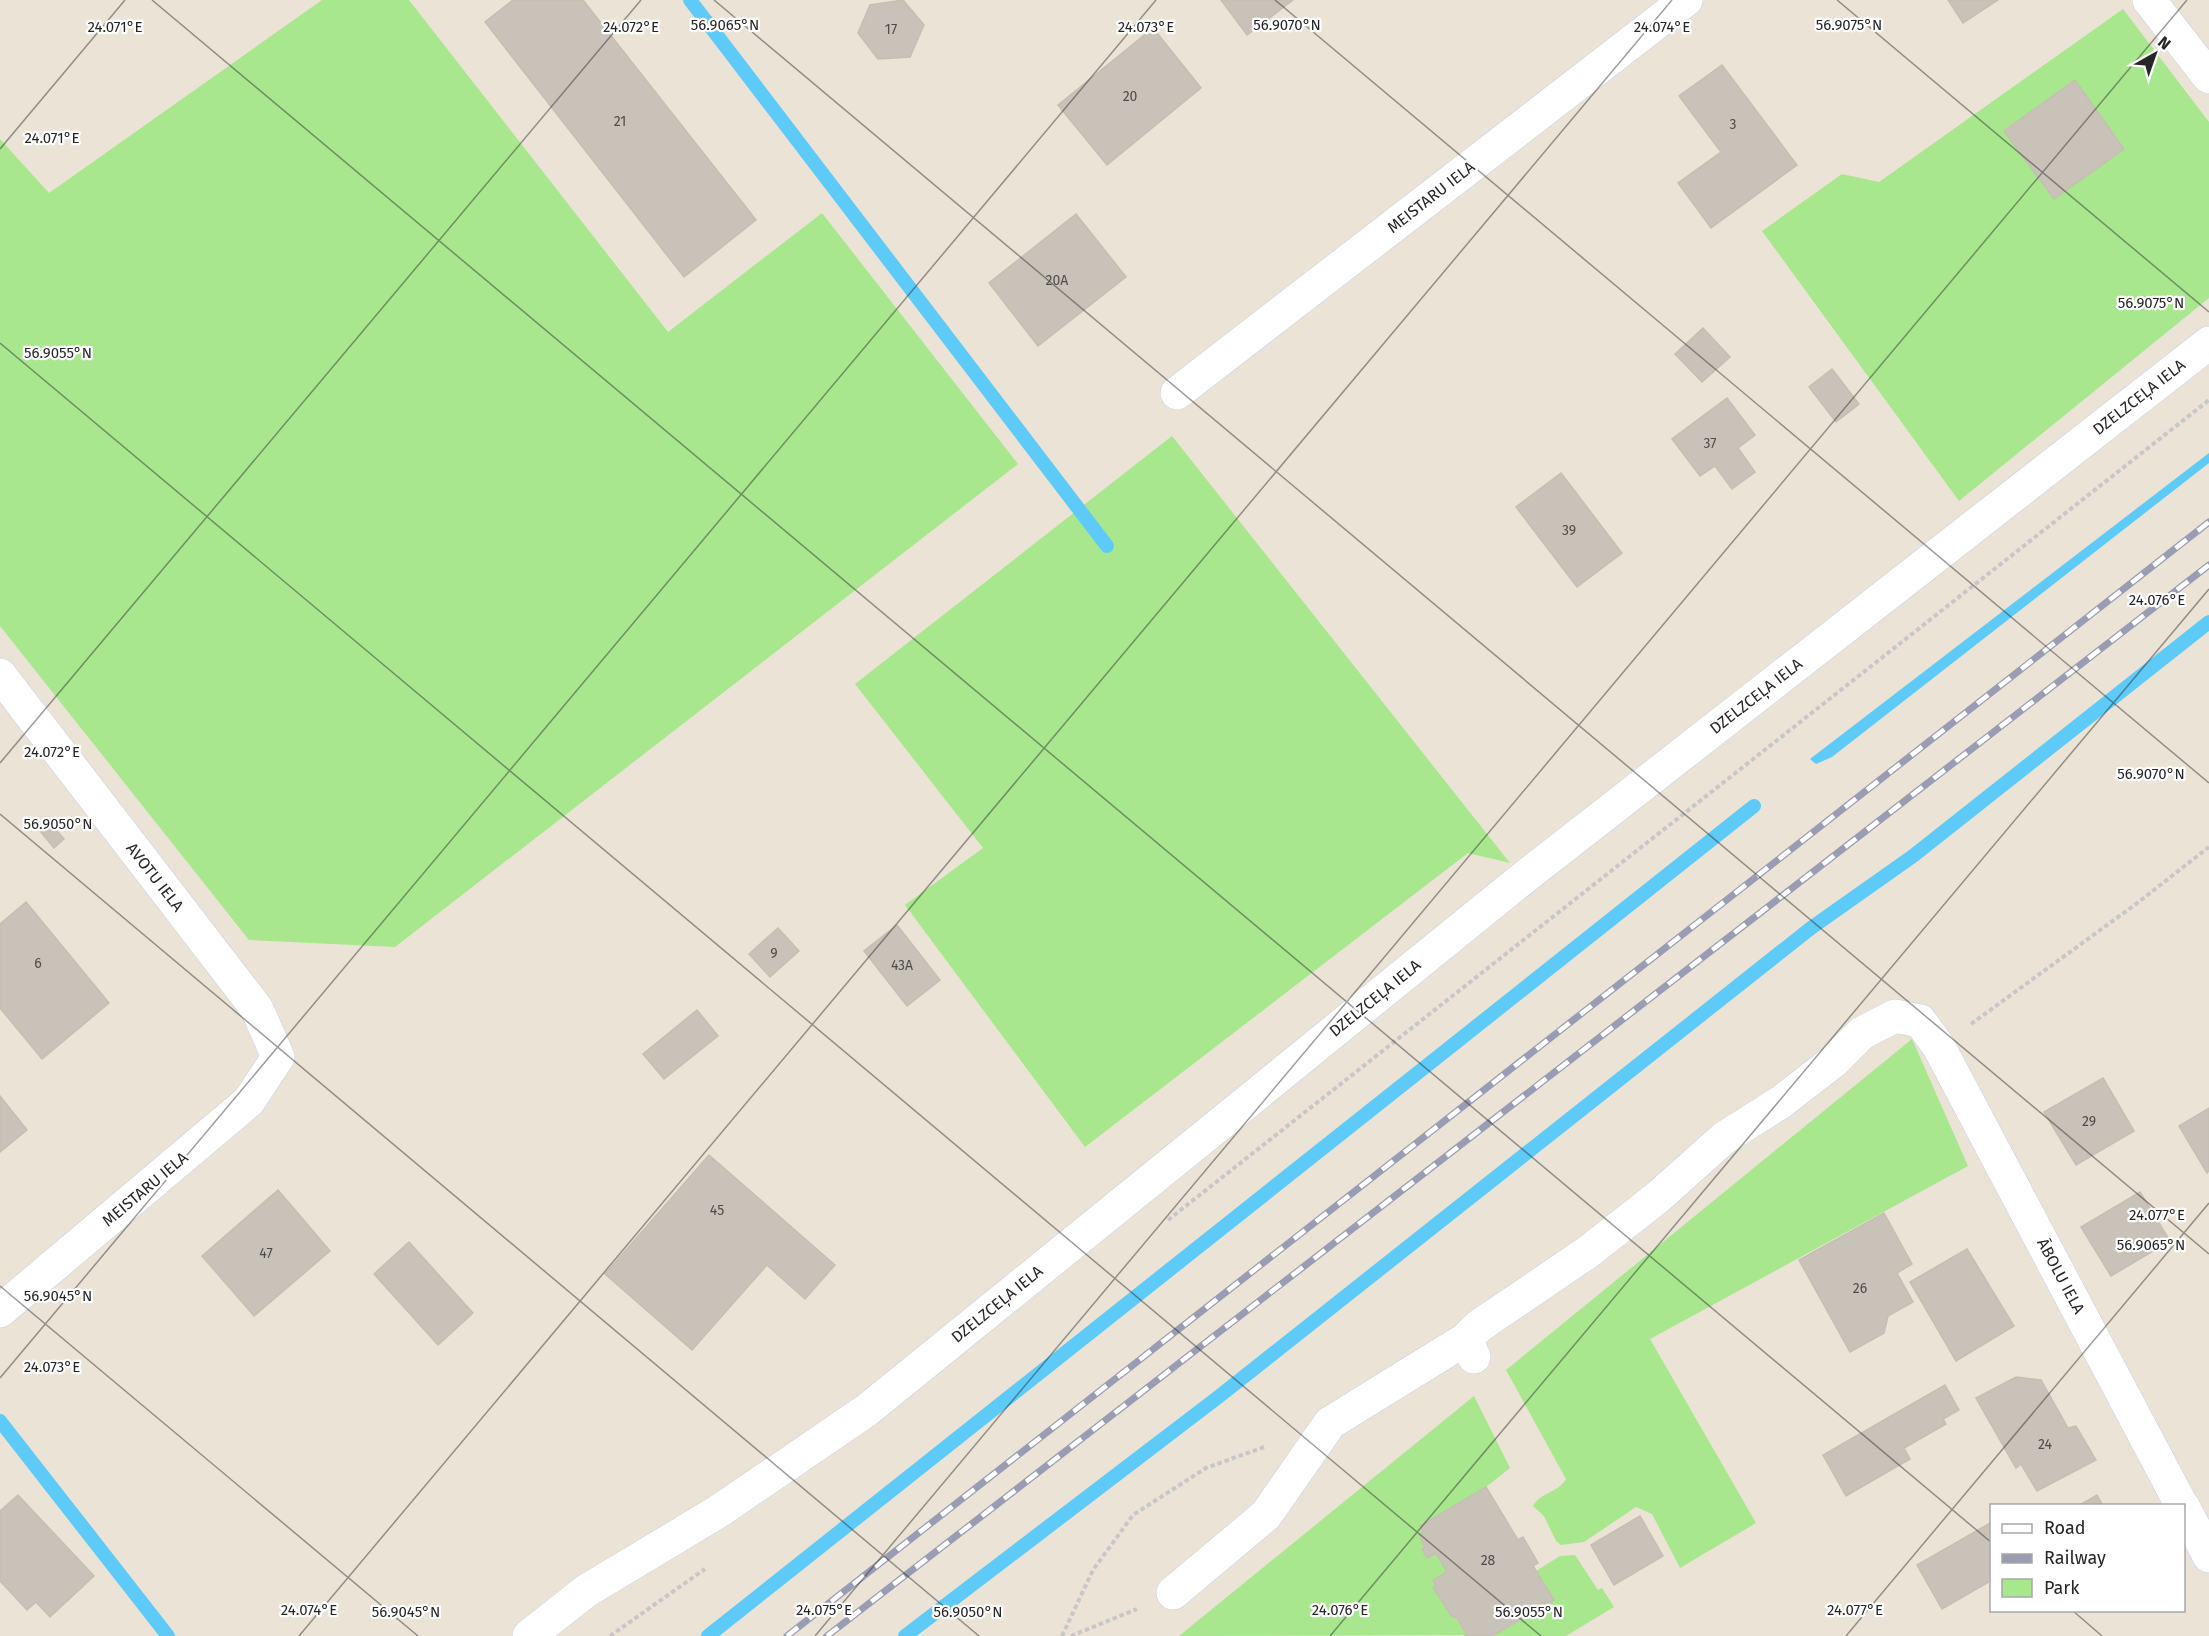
<svg xmlns="http://www.w3.org/2000/svg" width="2209" height="1636" viewBox="0 0 2209 1636" font-family="'Fira Sans',sans-serif">
	<style>
		.green { fill: #a8e78d }
		.water { fill: #5ecaf7 }
		.lines { fill: none; stroke-linecap: round; stroke-linejoin: round }
		.stream { stroke: #5ecaf7; stroke-width: 14 }
		.building { fill: #c9c2b9; stroke: #c6bfb0; stroke-width: 1.5 }
		.minor-casing { stroke: #cbcfe2; stroke-width: 34 }
		.path { stroke: #c7c7c7; stroke-width: 4; stroke-dasharray: 4.5 3; stroke-linecap: butt }
		.minor { stroke: #fff; stroke-width: 33 }
		.rail-casing { stroke: #999cb3; stroke-width: 7 }
		.rail { stroke: #fff; stroke-width: 4.5; stroke-dasharray: 14; stroke-linecap: butt }
		.ticks { fill: none; stroke: #262626; stroke-width: 1.5; stroke-opacity: 0.45 }
		.labels { text-anchor: middle; dominant-baseline: central; stroke-width: 4.5; stroke-linejoin: round; paint-order: stroke }
		.number-label { font-size: 14px; fill: #4f4d4b }
		.street-label { font-size: 16px; fill: #262626; stroke: #fff }
		.ticks-label { font-size: 15px; text-anchor: middle; fill: #262626; stroke: #fff; stroke-width: 4.5; stroke-linejoin: round; paint-order: stroke }
	</style>
	<rect width="100%" height="100%" fill="#ebe3d6"/>
	<g class="green">
		<polygon points="322,0 409,0 668,332 822,213 1018,464 395,947 249,940 0,626 0,139 49,193"/>
		<polygon points="2123,9 2209,122 2209,298 1959,501 1762,231 1842,174 1879,182"/>
		<polygon points="1172,436 1510,863 1468,853 1085,1147 905,905 983,848 855,684"/>
		<path d="M1912,1039L1968,1166L1650,1339L1756,1523L1680,1568L1652,1514L1636,1507L1584,1542L1561,1545L1556,1541L1544,1516L1533,1506C1541,1492 1558,1493 1566,1479L1506,1370Z"/>
		<polygon points="1474,1396 1510,1468 1486,1487 1420,1526 1423,1533 1419,1536 1425,1547 1422,1550 1427,1557 1436,1553 1447,1572 1433,1580 1436,1585 1434,1587 1452,1617 1454,1616 1467,1635 1179,1636"/>
		<polygon points="1575,1555 1598,1590 1602,1588 1614,1607 1566,1636 1492,1636 1553,1600 1536,1571 1560,1556"/>
	</g>
	<polygon class="water" points="2209,453 2209,463 1832,757 1816,764 1810,759"/>
	<g class="lines">
		<g class="stream">
			<polyline points="690,0 1107,546"/>
			<polyline points="0,1421 168,1636"/>
			<polyline points="708,1636 1754,806"/>
			<polyline points="905,1636 1217,1398 1811,928 1913,856 2209,622"/>
		</g>
	</g>
	<g class="building">
		<polygon points="513,0 583,0 756,220 684,277 485,22"/>
		<polygon points="903,0 924,25 910,57 878,59 858,33 870,5"/>
		<polygon points="1221,0 1293,0 1247,35"/>
		<polygon points="1948,0 1998,0 1963,23"/>
		<polygon points="1153,28 1201,88 1107,165 1058,105"/>
		<polygon points="1722,65 1797,165 1711,228 1678,183 1721,152 1679,96"/>
		<polygon points="2075,80 2124,149 2054,199 2004,131"/>
		<polygon points="1076,214 1126,277 1038,346 989,283"/>
		<polygon points="1703,328 1730,357 1702,382 1675,354"/>
		<polygon points="1832,369 1859,404 1836,422 1809,387"/>
		<polygon points="1727,398 1755,435 1738,448 1755,472 1732,489 1715,466 1700,476 1672,439"/>
		<polygon points="1561,473 1622,553 1577,587 1516,507"/>
		<polygon points="51,824 64,839 54,848 41,832"/>
		<polygon points="26,902 109,1003 42,1059 0,1008 0,924"/>
		<polygon points="897,925 940,980 907,1006 864,951"/>
		<polygon points="778,928 799,951 770,977 749,954"/>
		<polygon points="697,1010 718,1036 664,1079 643,1054"/>
		<polygon points="2103,1078 2134,1131 2076,1165 2044,1112"/>
		<polygon points="0,1096 27,1130 0,1152"/>
		<polygon points="2209,1108 2209,1171 2207,1173 2179,1126"/>
		<polygon points="709,1155 835,1265 805,1299 767,1265 692,1350 605,1274"/>
		<polygon points="278,1190 330,1251 254,1316 202,1256"/>
		<polygon points="2140,1192 2170,1241 2111,1276 2081,1227"/>
		<polygon points="1884,1213 1912,1264 1897,1273 1913,1302 1888,1316 1884,1333 1850,1352 1799,1260"/>
		<polygon points="409,1242 473,1313 438,1345 374,1274"/>
		<polygon points="1967,1249 2014,1326 1956,1361 1910,1282"/>
		<polygon points="2016,1377 2041,1380 2068,1428 2076,1426 2096,1460 2037,1491 2021,1464 2016,1468 1976,1398"/>
		<polygon points="1945,1385 1959,1410 1943,1419 1946,1424 1904,1448 1910,1459 1846,1496 1823,1455"/>
		<polygon points="1486,1487 1518,1540 1523,1537 1538,1563 1533,1566 1554,1600 1492,1636 1464,1636 1467,1635 1458,1620 1454,1616 1452,1617 1433,1587 1436,1585 1433,1580 1447,1572 1436,1553 1427,1558 1422,1549 1425,1547 1419,1535 1423,1533 1420,1526"/>
		<polygon points="18,1495 94,1576 50,1617 36,1602 27,1610 0,1581 0,1511"/>
		<polygon points="2097,1495 2103,1506 2078,1506"/>
		<polygon points="1640,1516 1663,1556 1614,1585 1591,1545"/>
		<polygon points="1992,1522 1992,1580 1942,1609 1917,1565"/>
	</g>
	<g class="lines">
		<g class="minor-casing">
			<g id="minor">
				<polyline points="2149,0 2209,77"/>
				<polyline points="1177,393 1686,0"/>
				<polyline points="0,675 257,1009 278,1057 249,1101 0,1311"/>
				<polyline points="1474,1357 1466,1339 1479,1326 1588,1252 1658,1197 1724,1138 1781,1102 1834,1061 1862,1033 1895,1016 1920,1021 1939,1047 2182,1506"/>
				<polyline points="2184,1508 2209,1556"/>
				<polyline points="1173,1593 1266,1515 1330,1423 1466,1339"/>
				<polyline points="529,1636 586,1591 719,1511 867,1410 1517,883 2209,343"/>
			</g>
		</g>
		<g class="path">
			<polyline points="1971,1024 2136,904 2209,847"/>
			<polyline points="1168,1220 2209,400"/>
			<polyline points="610,1636 705,1569"/>
			<polyline points="1062,1636 1093,1570 1133,1515 1206,1468 1264,1447"/>
			<polyline points="1071,1636 1137,1609"/>
		</g>
		<use href="#minor" class="minor"/>
		<g class="rail-casing">
			<g id="rail">
				<polyline points="787,1636 2209,522"/>
				<polyline points="827,1636 2209,565"/>
			</g>
		</g>
		<use href="#rail" class="rail"/>
	</g>
	<path class="ticks" d="M152,0L1992,1543M714,0L2209,1254M1275,0L2209,783M1837,0L2209,312M0,149L125,0M0,343L1541,1636M0,763L641,0M0,814L979,1636M0,1286L418,1636M0,1378L1156,0M2072,1610L2102,1636M299,1636L1672,0M815,1636L2187,0M1330,1636L2209,589M1846,1636L2209,1203"/>
	<g class="labels">
		<g class="number-label">
			<text x="891" y="29">17</text>
			<text x="1130" y="96">20</text>
			<text x="620" y="121">21</text>
			<text x="1733" y="124">3</text>
			<text x="1057" y="280">20A</text>
			<text x="1710" y="443">37</text>
			<text x="1569" y="530">39</text>
			<text x="774" y="953">9</text>
			<text x="38" y="963">6</text>
			<text x="902" y="965">43A</text>
			<text x="2089" y="1121">29</text>
			<text x="717" y="1210">45</text>
			<text x="266" y="1253">47</text>
			<text x="1860" y="1288">26</text>
			<text x="2045" y="1444">24</text>
			<text x="1488" y="1560">28</text>
		</g>
		<g class="street-label">
			<text transform="translate(1431 197) rotate(-38)">MEISTARU IELA</text>
			<text transform="translate(2139 397) rotate(-38)">DZELZCEĻA IELA</text>
			<text transform="translate(1756 696) rotate(-38)">DZELZCEĻA IELA</text>
			<text transform="translate(155 877) rotate(52)">AVOTU IELA</text>
			<text transform="translate(1375 998) rotate(-39)">DZELZCEĻA IELA</text>
			<text transform="translate(145 1189) rotate(-40)">MEISTARU IELA</text>
			<text transform="translate(2061 1276) rotate(62)">ĀBOLU IELA</text>
			<text transform="translate(997 1304) rotate(-39)">DZELZCEĻA IELA</text>
		</g>
	</g>
	<g class="ticks-label">
		<text x="725" y="30">56.9065°N</text>
		<text x="1287" y="30">56.9070°N</text>
		<text x="1849" y="30">56.9075°N</text>
		<text x="115" y="32">24.071°E</text>
		<text x="631" y="32">24.072°E</text>
		<text x="1146" y="32">24.073°E</text>
		<text x="1662" y="32">24.074°E</text>
		<text x="52" y="143">24.071°E</text>
		<text x="2151" y="308">56.9075°N</text>
		<text x="58" y="358">56.9055°N</text>
		<text x="2157" y="605">24.076°E</text>
		<text x="52" y="757">24.072°E</text>
		<text x="2151" y="779">56.9070°N</text>
		<text x="58" y="829">56.9050°N</text>
		<text x="2157" y="1220">24.077°E</text>
		<text x="2151" y="1250">56.9065°N</text>
		<text x="58" y="1301">56.9045°N</text>
		<text x="52" y="1372">24.073°E</text>
		<text x="309" y="1615">24.074°E</text>
		<text x="824" y="1615">24.075°E</text>
		<text x="1340" y="1615">24.076°E</text>
		<text x="1855" y="1615">24.077°E</text>
		<text x="406" y="1617">56.9045°N</text>
		<text x="968" y="1617">56.9050°N</text>
		<text x="1529" y="1617">56.9055°N</text>
	</g>
	<rect x="1990" y="1504" width="195" height="108" fill="#ffffff" stroke="#a8a8a8" stroke-width="1.5"/>
	<rect x="2002" y="1524" width="30" height="9" fill="#ffffff" stroke="#a8a8a8" stroke-width="1.5"/>
	<text x="2044" y="1534" font-size="18" fill="#262626">Road</text>
	<rect x="2002" y="1554" width="30" height="9" fill="#999cb3" stroke="#a8a8a8" stroke-width="1.5"/>
	<text x="2044" y="1564" font-size="18" fill="#262626">Railway</text>
	<rect x="2002" y="1579" width="30" height="18" fill="#a8e78d" stroke="#a8a8a8" stroke-width="1.5"/>
	<text x="2044" y="1594" font-size="18" fill="#262626">Park</text>
	<g transform="translate(2155 54) rotate(40)" stroke="#ffffff" stroke-width="4.5" paint-order="stroke">
	<path d="M0-4.5L10 22L0 15L-10 22Z" fill="#262626"/>
	<text y="-9" font-size="16" font-weight="bold" text-anchor="middle" fill="#262626">N</text>
	</g>
</svg>
